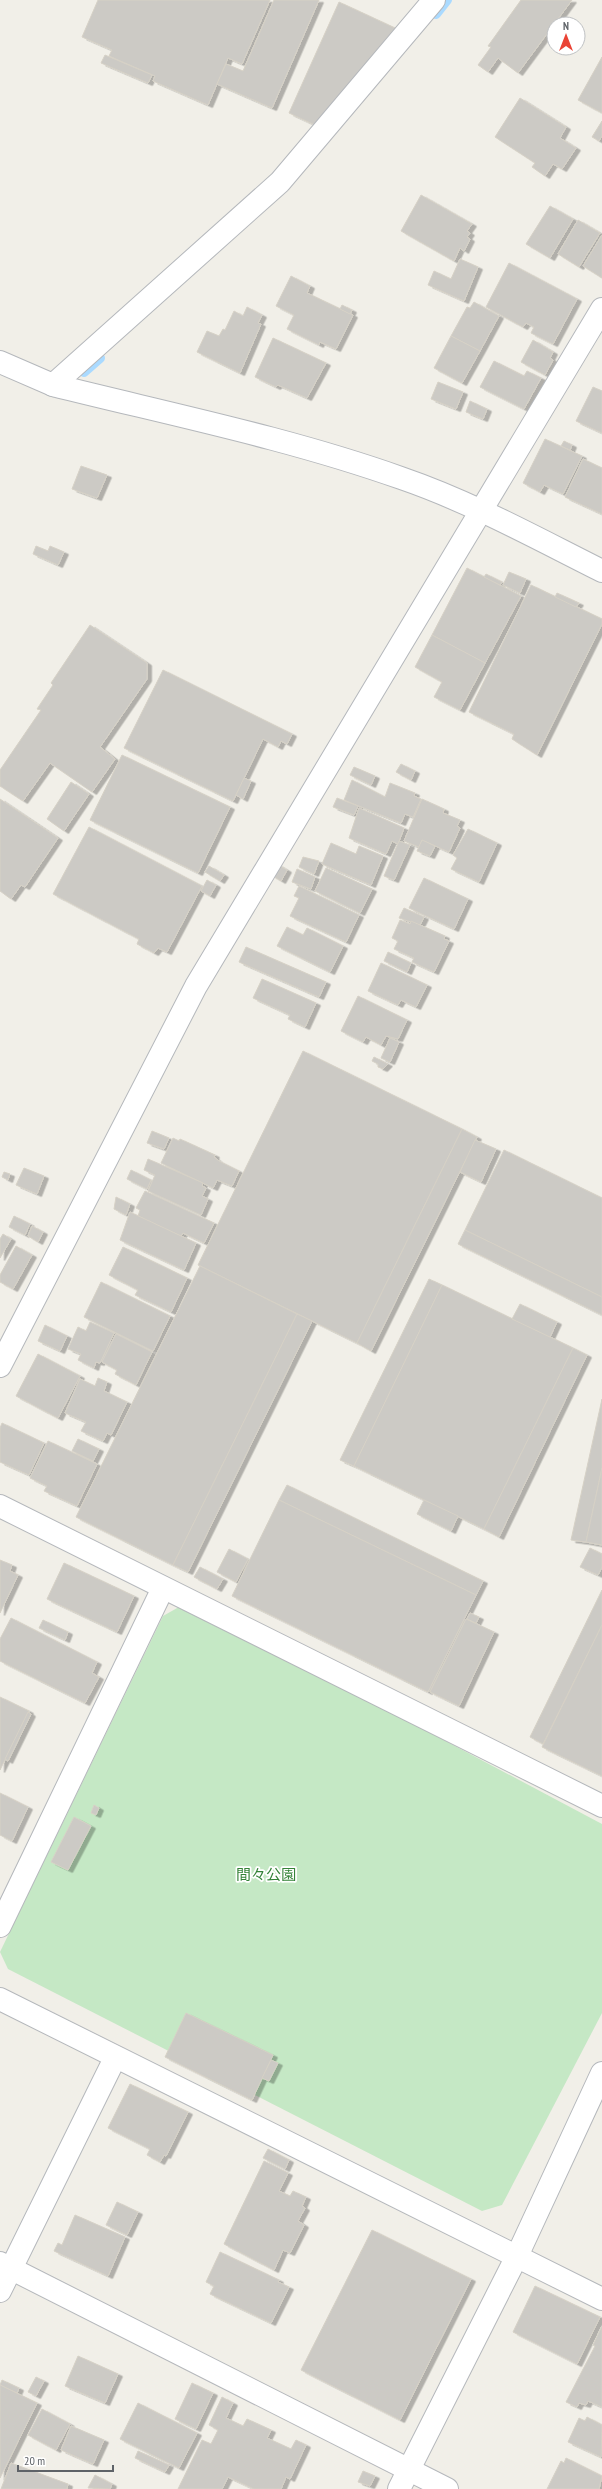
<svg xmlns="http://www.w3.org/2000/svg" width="602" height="2489" viewBox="0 0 602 2489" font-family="'PT Sans Narrow','Noto Sans JP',sans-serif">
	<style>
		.green { fill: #c5e8c5 }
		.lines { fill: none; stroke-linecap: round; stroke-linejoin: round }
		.stream { stroke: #aadaff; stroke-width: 10 }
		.building { fill: #cccac5; stroke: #d6d1c6; filter: url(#shadow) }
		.minor-casing { stroke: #b5b8bc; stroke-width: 24 }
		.tertiary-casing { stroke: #b5b8bc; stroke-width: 24 }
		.minor { stroke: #fff; stroke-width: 22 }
		.tertiary { stroke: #fff; stroke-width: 22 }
		.labels { text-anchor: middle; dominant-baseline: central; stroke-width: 3.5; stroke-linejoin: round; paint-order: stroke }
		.park-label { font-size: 15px; fill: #348238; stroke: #fff }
	</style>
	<defs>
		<filter id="shadow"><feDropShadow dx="4.5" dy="2.5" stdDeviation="0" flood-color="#0004"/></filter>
	</defs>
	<rect width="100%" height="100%" fill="#f1efe8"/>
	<polygon class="green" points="186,1603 602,1824 602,2013 502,2205 482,2211 8,1969 0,1952 163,1616"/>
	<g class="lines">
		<g class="stream">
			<polyline points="436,14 447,0"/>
			<polyline points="84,372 100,358"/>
		</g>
	</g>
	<g class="building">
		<polygon points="98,0 270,0 242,64 228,58 208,105 153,81 155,76 109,56 112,50 82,37"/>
		<polygon points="274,0 319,0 272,108 217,84 226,64 243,71"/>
		<polygon points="521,0 572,0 518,73 498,58 488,72 478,65 491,47 488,46"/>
		<polygon points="339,2 395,28 315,125 289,113"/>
		<polygon points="105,55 152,75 148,83 101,63"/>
		<polygon points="602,57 602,113 578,100"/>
		<polygon points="520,98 566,127 560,138 576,148 562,169 553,164 545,176 532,167 535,163 495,137"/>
		<polygon points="602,121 602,136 599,141 592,137"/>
		<polygon points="421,195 472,224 467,231 470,233 467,237 470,239 464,251 460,248 454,261 401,231"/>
		<polygon points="550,206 573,219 550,258 526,244"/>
		<polygon points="578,220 600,233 579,267 558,254"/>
		<polygon points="602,235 602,278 583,266"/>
		<polygon points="460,259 478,267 464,301 428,285 434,271 451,279"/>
		<polygon points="509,263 577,299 553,344 531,333 534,327 526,323 523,327 486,307"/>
		<polygon points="291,276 310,286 307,293 353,315 336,349 320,342 319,345 287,329 294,315 276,306"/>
		<polygon points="474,302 499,316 480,351 451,336 467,307 470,308"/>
		<polygon points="342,305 352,310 350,314 340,309"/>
		<polygon points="247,307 262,315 258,323 261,324 240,373 197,352 207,331 219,336 223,329 225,330 234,311 243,316"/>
		<polygon points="451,336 480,351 462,383 434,368"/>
		<polygon points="273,338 326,363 307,398 278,385 276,387 255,377"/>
		<polygon points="533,340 553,352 550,358 553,360 545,375 521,362"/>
		<polygon points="494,361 524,376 527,371 541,378 524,409 480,387"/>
		<polygon points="438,382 463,392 456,409 431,399"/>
		<polygon points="593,387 602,391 602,433 576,421"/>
		<polygon points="470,401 487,409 483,419 466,412"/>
		<polygon points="545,439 582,456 563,494 544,485 540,492 523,483"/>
		<polygon points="564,441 572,445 570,450 561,446"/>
		<polygon points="583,459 602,468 602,514 565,497"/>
		<polygon points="81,466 107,475 97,498 72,489"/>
		<polygon points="36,546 48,551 50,546 64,552 58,565 33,554"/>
		<polygon points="467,568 521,596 485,663 432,635"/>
		<polygon points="509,572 526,579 520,593 503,585"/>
		<polygon points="486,574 502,582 500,585 484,577"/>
		<polygon points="531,585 602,619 602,624 537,755 512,739 514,734 469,712"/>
		<polygon points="557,593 579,603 576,607 555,597"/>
		<polygon points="90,625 147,663 147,679 100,747 115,759 92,792 50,763 23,801 0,786 0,770 41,710 37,709 53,685 51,683"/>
		<polygon points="432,635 485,663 460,710 434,697 442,682 415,667"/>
		<polygon points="163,670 292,734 287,744 281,741 278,747 263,739 233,801 124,748"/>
		<polygon points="122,755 230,807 198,873 90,820"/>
		<polygon points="401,764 415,771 411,780 396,772"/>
		<polygon points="354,767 375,776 371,785 350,775"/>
		<polygon points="244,778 251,781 243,799 236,795"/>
		<polygon points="352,780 385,797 390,783 415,793 414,796 421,799 413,817 405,814 401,823 344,800"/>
		<polygon points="71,782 89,794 64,831 47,819"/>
		<polygon points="337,798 358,806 354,815 333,807"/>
		<polygon points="0,799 58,838 25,887 21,885 11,899 0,891"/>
		<polygon points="422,799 444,809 443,813 460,820 457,826 460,828 449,852 422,840 419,847 404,841"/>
		<polygon points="359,808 404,828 398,844 392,841 386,854 349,838"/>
		<polygon points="89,827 202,886 167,952 158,948 154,953 137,944 139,939 53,894"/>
		<polygon points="468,829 497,843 479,882 451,869 457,858 453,855"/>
		<polygon points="422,840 435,846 430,856 417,851"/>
		<polygon points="399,841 410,845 394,880 384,876"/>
		<polygon points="331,843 356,854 359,846 383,856 371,885 322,864"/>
		<polygon points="303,857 319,861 314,874 299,867"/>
		<polygon points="277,864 287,870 281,881 271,875"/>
		<polygon points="209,866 224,875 220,881 205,872"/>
		<polygon points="326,868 372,889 360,913 315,891"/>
		<polygon points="297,869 315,877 311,889 292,882"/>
		<polygon points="424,878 468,899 454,929 409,908"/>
		<polygon points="207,880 216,885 210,896 201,891"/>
		<polygon points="299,886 359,915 346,942 290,916 299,898 294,896"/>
		<polygon points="404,908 424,917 420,925 399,918"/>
		<polygon points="400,920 410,924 411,921 445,936 444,939 449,941 434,972 412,962 414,958 394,949 398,941 392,938"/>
		<polygon points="287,927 303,935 307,928 343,946 330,972 277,946"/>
		<polygon points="246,947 326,982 319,997 239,962"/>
		<polygon points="388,952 411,963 407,972 384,961"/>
		<polygon points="381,963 427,985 416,1007 401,1000 398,1005 368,991"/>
		<polygon points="262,979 316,1003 305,1027 288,1019 290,1015 253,998"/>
		<polygon points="358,996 407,1020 398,1039 386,1036 381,1045 366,1037 363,1042 341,1031"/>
		<polygon points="390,1038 399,1042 390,1062 381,1058"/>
		<polygon points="303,1051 462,1129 357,1343 198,1265"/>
		<polygon points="374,1057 388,1064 383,1069 378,1067 378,1064 372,1061"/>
		<polygon points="462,1129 477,1137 371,1351 357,1343"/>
		<polygon points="152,1131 169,1138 164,1149 147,1143"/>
		<polygon points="173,1138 179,1141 180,1139 215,1155 214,1157 219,1161 239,1171 232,1186 217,1180 213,1188 161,1163"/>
		<polygon points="475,1140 496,1149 481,1182 460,1172"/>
		<polygon points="504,1150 602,1198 602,1297 465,1230"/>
		<polygon points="148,1159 203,1183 202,1186 206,1188 202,1196 208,1199 201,1215 148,1191 155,1175 144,1170"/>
		<polygon points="24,1168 44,1176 37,1194 16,1185"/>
		<polygon points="131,1170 151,1180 147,1189 127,1179"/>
		<polygon points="4,1172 10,1174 8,1180 2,1177"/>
		<polygon points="145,1191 214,1223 204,1243 183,1233 181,1236 138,1216 140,1210 136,1208"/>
		<polygon points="116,1197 130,1204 126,1215 114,1209"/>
		<polygon points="130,1212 196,1243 184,1270 120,1240"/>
		<polygon points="14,1216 30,1224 25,1235 9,1227"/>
		<polygon points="32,1226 43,1232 38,1242 28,1236"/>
		<polygon points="465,1230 602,1297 602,1315 458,1244"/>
		<polygon points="3,1234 11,1239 0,1258 0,1239"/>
		<polygon points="16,1246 32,1255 13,1289 0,1282 0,1275"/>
		<polygon points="123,1247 187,1278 171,1312 135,1295 138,1290 109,1275"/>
		<polygon points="200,1266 297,1314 173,1565 76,1517"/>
		<polygon points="429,1279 442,1285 354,1466 340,1460"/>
		<polygon points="101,1282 170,1316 153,1351 84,1317"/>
		<polygon points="442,1285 573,1348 484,1529 354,1466"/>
		<polygon points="520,1304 557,1322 550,1337 512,1319"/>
		<polygon points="297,1314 312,1321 188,1572 173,1565"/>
		<polygon points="90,1322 114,1333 100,1363 96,1362 94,1368 78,1360 81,1354 68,1349 78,1327 86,1331"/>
		<polygon points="45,1325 67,1336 60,1351 38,1341"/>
		<polygon points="116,1334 152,1352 136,1385 115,1374 117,1370 102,1362"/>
		<polygon points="573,1348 587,1355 499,1537 484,1529"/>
		<polygon points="38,1354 80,1376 58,1418 16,1396"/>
		<polygon points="98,1378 107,1382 104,1391 127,1402 111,1435 107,1433 103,1441 81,1431 86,1422 65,1413 80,1379 95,1386"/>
		<polygon points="602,1399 602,1468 586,1542 571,1540"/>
		<polygon points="2,1423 44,1443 29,1475 0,1462 0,1428"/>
		<polygon points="78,1439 99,1449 93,1461 72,1451"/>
		<polygon points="48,1441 97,1464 77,1506 44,1491 47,1486 30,1478"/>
		<polygon points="602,1468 602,1545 586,1542"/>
		<polygon points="287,1485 483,1581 476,1595 279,1500"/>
		<polygon points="279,1500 476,1595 428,1692 232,1596"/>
		<polygon points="424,1500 458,1516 451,1531 417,1514"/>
		<polygon points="590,1548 602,1554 602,1567 598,1575 580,1567"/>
		<polygon points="229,1549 248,1559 236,1582 217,1572"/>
		<polygon points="0,1560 12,1565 10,1571 18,1575 0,1613"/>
		<polygon points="64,1563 134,1596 117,1632 47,1599"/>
		<polygon points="200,1567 223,1579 217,1589 194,1577"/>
		<polygon points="602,1590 602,1625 543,1744 530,1737"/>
		<polygon points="470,1613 479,1617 476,1623 467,1619"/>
		<polygon points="11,1618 97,1662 92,1673 99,1677 85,1703 0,1661 0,1639"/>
		<polygon points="466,1619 494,1632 459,1706 430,1692"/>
		<polygon points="43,1620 68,1632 65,1640 39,1628"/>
		<polygon points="602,1625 602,1776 542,1747"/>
		<polygon points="0,1697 29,1711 0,1770"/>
		<polygon points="28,1712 31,1714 8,1761 5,1759"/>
		<polygon points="0,1793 28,1807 12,1841 0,1835"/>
		<polygon points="94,1805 99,1808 96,1815 91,1813"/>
		<polygon points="74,1817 91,1826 68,1870 51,1862"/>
		<polygon points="186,2013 273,2055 252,2100 165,2057"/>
		<polygon points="271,2060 278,2063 269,2081 262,2078"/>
		<polygon points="130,2084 188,2112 166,2156 164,2155 160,2162 147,2155 150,2149 108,2128"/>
		<polygon points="268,2149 289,2160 285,2169 263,2158"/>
		<polygon points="264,2161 288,2173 279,2191 290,2196 293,2191 306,2197 302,2206 305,2208 298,2221 304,2225 290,2253 283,2250 274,2270 224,2244"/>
		<polygon points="117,2202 138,2212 127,2235 106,2225"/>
		<polygon points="75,2215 125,2237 108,2276 54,2251 58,2243 62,2245"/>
		<polygon points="372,2230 471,2279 400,2420 301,2370"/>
		<polygon points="220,2252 279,2280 278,2282 289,2287 271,2323 210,2294 214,2286 206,2282"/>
		<polygon points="535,2286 600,2317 577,2364 513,2332"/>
		<polygon points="602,2326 602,2407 588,2401 586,2405 579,2403 577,2407 566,2402 595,2346 593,2345"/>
		<polygon points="78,2356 118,2374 105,2403 65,2386"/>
		<polygon points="36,2377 44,2381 36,2396 28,2392"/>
		<polygon points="2,2380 19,2388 17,2393 0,2385"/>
		<polygon points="192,2383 213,2393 196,2429 175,2419"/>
		<polygon points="0,2385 37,2403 0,2478"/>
		<polygon points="222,2397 233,2403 226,2418 243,2426 247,2419 271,2430 267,2438 291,2449 296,2440 306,2445 290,2479 286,2477 281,2489 254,2489 228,2477 222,2489 178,2489 202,2440 211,2444 218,2430 209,2425"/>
		<polygon points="138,2403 197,2433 179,2468 120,2439"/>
		<polygon points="42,2409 70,2424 56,2450 28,2435"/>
		<polygon points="587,2417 602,2425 601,2457 568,2442 579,2418 585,2421"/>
		<polygon points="71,2426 104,2440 93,2464 61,2450"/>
		<polygon points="138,2451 169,2465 165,2472 135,2458"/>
		<polygon points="566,2458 602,2476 599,2489 547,2489 561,2461 564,2463"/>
		<polygon points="11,2463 68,2484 67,2489 1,2489"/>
		<polygon points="363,2471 375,2476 370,2486 358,2482"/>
		<polygon points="95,2475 112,2484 110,2489 88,2488"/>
	</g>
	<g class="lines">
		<g class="minor-casing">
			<g id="minor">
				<polyline points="0,362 53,385 280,182 434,0"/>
				<polyline points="0,1366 196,986 602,309"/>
				<polyline points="0,1506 602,1806"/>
				<polyline points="0,1926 163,1588"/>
				<polyline points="0,1999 602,2299"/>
				<polyline points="0,2263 447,2489"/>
				<polyline points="0,2291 115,2058"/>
				<polyline points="399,2489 517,2256 602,2073"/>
			</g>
		</g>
		<g class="tertiary-casing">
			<path id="tertiary" d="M53,385C169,414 288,438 401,478C471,502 536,538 602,571"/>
		</g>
		<use href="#minor" class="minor"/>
		<use href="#tertiary" class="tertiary"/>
	</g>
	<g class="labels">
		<g class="park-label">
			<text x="266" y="1874">間々公園</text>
		</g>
	</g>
	<g transform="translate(566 36)"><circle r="19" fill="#ffffff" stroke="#bfc1c3"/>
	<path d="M0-3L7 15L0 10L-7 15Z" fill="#ea4335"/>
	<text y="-6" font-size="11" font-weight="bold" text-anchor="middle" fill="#5f6368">N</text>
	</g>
	<path d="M18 2465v6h95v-6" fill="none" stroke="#5f6368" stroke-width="2"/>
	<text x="24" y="2465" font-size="12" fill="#5f6368" stroke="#ffffff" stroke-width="3" paint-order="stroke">20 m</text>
</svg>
